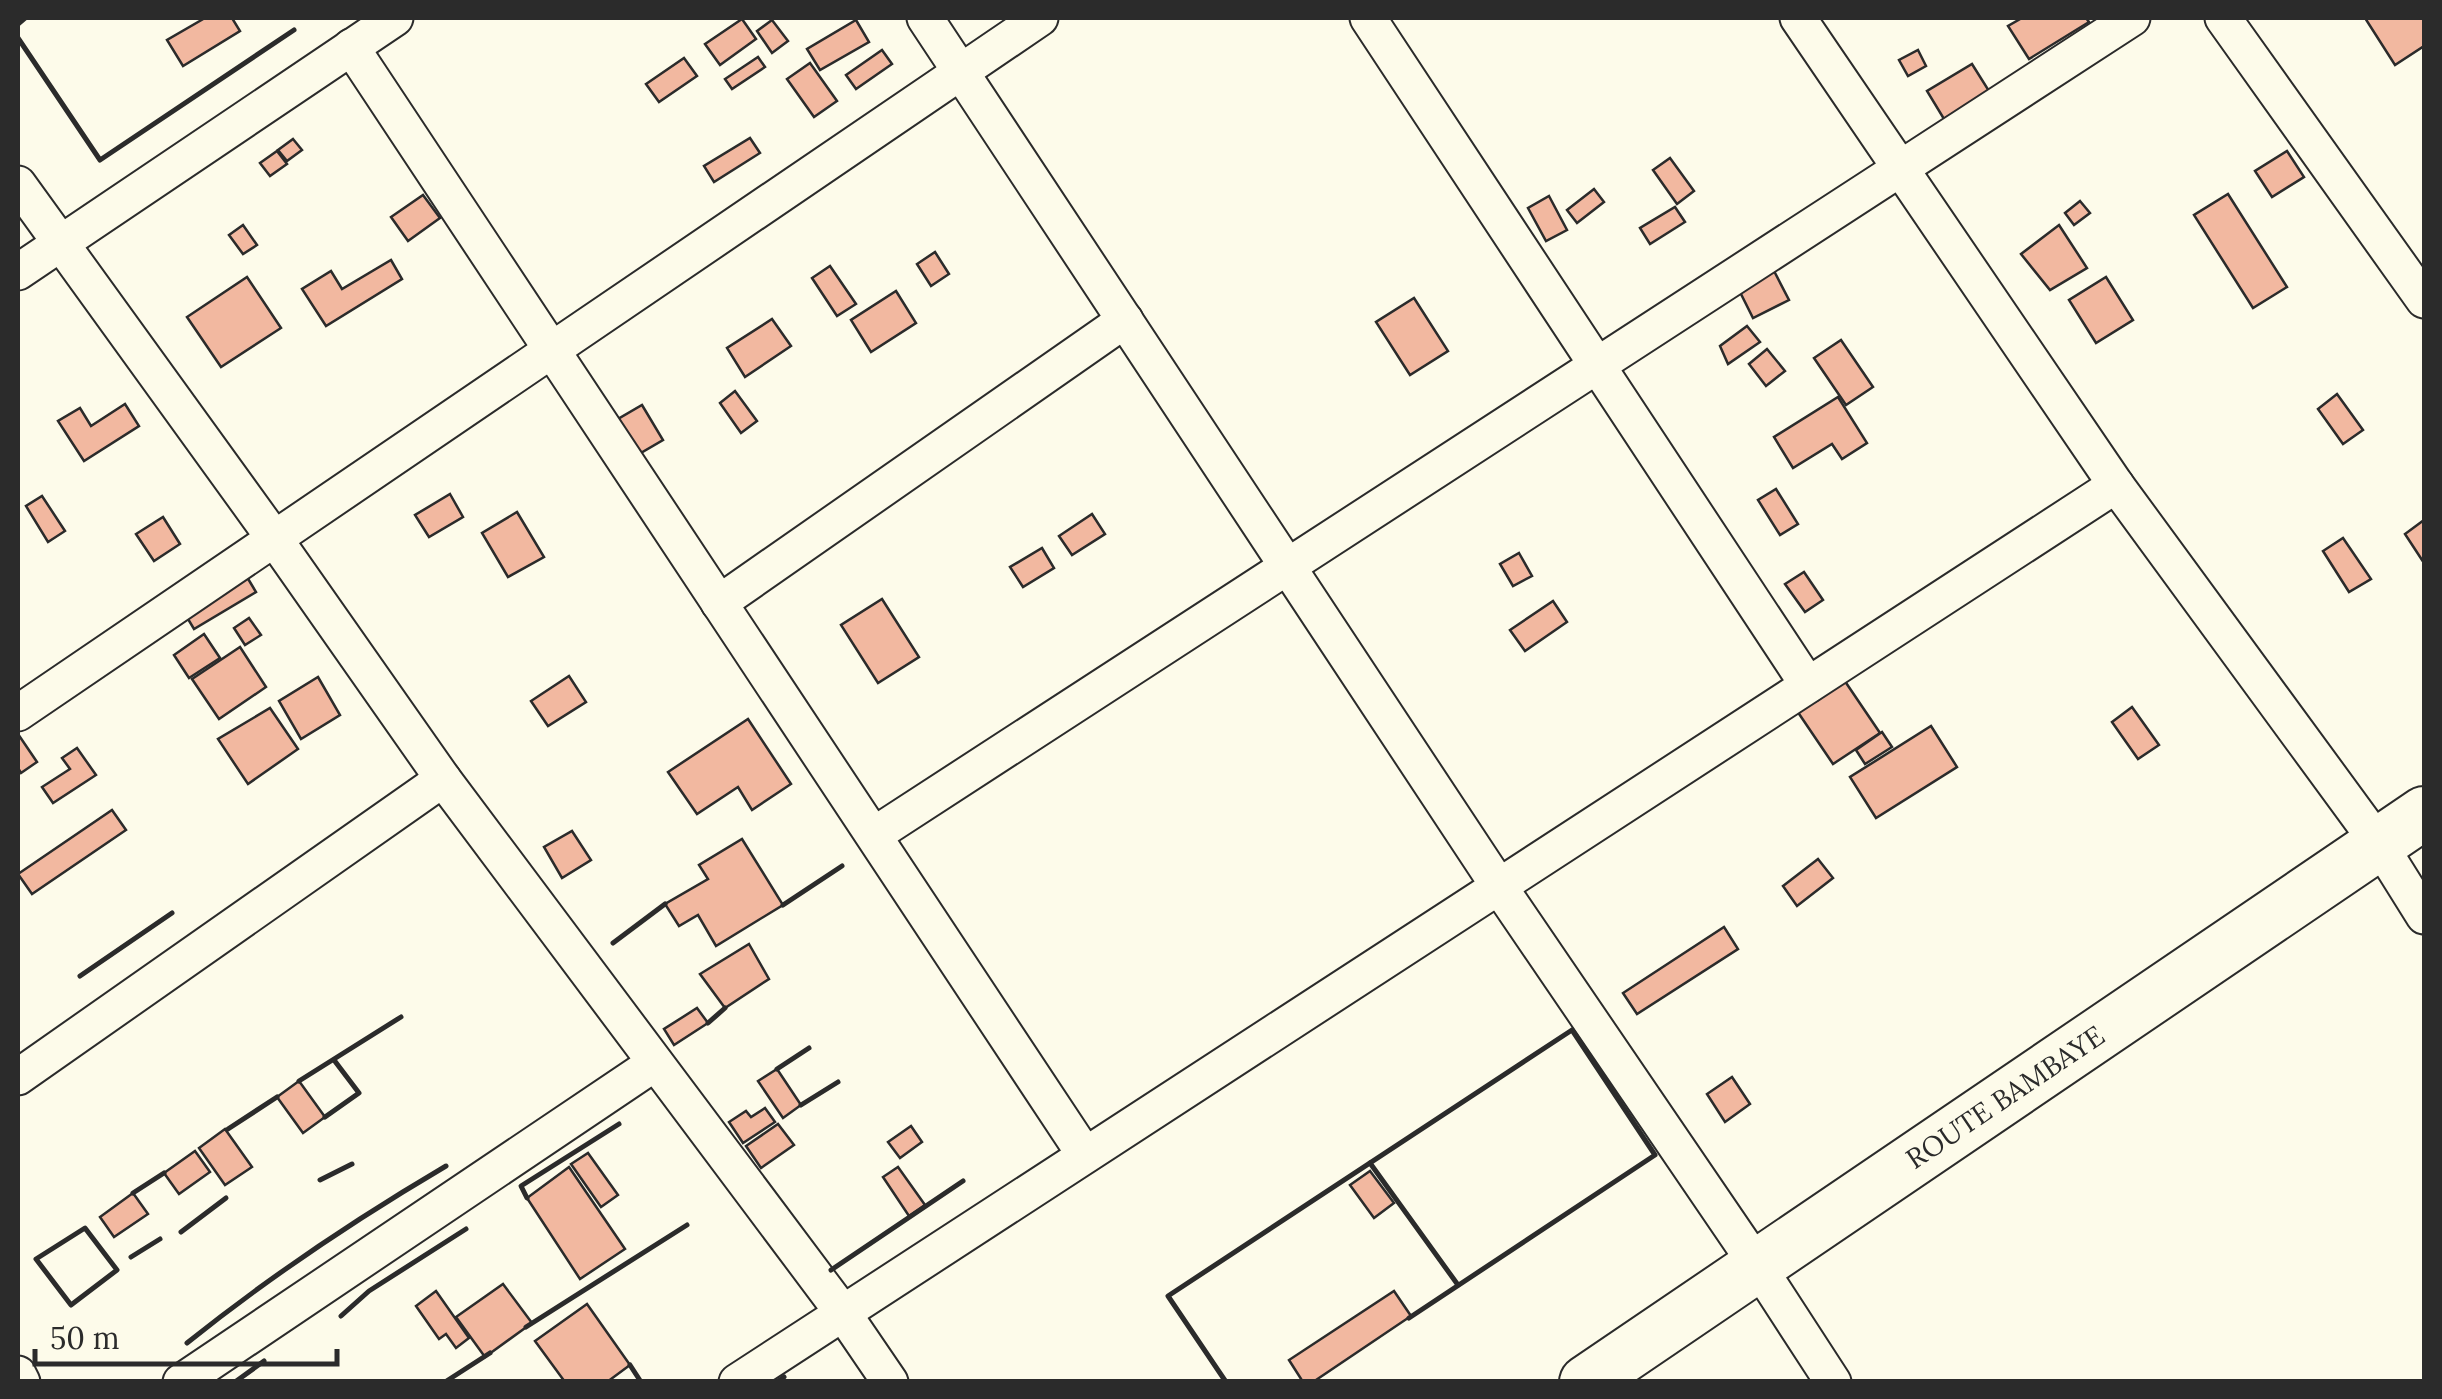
<svg xmlns="http://www.w3.org/2000/svg" width="2442" height="1399" viewBox="0 0 2442 1399" font-family="Lora,serif">
	<style>
		.building { fill: #f2b8a0; stroke: #2b2b2b; stroke-width: 2.5 }
		.lines { fill: none; stroke-linecap: round; stroke-linejoin: round }
		.street-casing { stroke: #2b2b2b; stroke-width: 39 }
		.secondary-casing { stroke: #2b2b2b; stroke-width: 56 }
		.street { stroke: #fdfbea; stroke-width: 35 }
		.secondary { stroke: #fdfbea; stroke-width: 52 }
		.wall { stroke: #2b2b2b; stroke-width: 5 }
		.labels { text-anchor: middle; dominant-baseline: central; stroke-width: 8; stroke-linejoin: round; paint-order: stroke }
		.street-label { font-size: 28px; fill: #2b2b2b; stroke: #fdfbea }
	</style>
	<rect width="100%" height="100%" fill="#fdfbea"/>
	<g class="building">
		<polygon points="205,18 232,18 240,31 183,66 167,40"/>
		<polygon points="2022,18 2086,18 2089,22 2029,59 2008,26"/>
		<polygon points="2365,18 2422,18 2424,21 2424,46 2395,65"/>
		<polygon points="742,19 756,39 720,65 705,44"/>
		<polygon points="772,20 788,41 772,53 757,31"/>
		<polygon points="856,20 869,42 820,70 807,49"/>
		<polygon points="882,50 892,64 856,89 846,75"/>
		<polygon points="1918,50 1926,66 1908,76 1899,60"/>
		<polygon points="758,57 765,67 732,89 725,79"/>
		<polygon points="684,58 697,76 659,102 646,84"/>
		<polygon points="810,63 837,101 814,117 787,79"/>
		<polygon points="1972,64 1989,91 1944,119 1927,91"/>
		<polygon points="750,138 760,153 714,182 704,166"/>
		<polygon points="293,139 302,150 287,161 278,150"/>
		<polygon points="277,151 287,164 270,176 260,163"/>
		<polygon points="2287,151 2304,177 2272,197 2255,171"/>
		<polygon points="1670,158 1694,191 1677,204 1653,170"/>
		<polygon points="1594,189 1604,202 1577,223 1567,210"/>
		<polygon points="2228,194 2287,287 2253,308 2194,215"/>
		<polygon points="423,195 440,218 408,241 391,217"/>
		<polygon points="1549,196 1567,230 1546,241 1528,208"/>
		<polygon points="2080,201 2090,213 2074,225 2065,213"/>
		<polygon points="1675,207 1685,222 1650,244 1640,228"/>
		<polygon points="243,225 257,245 243,254 229,235"/>
		<polygon points="2059,225 2087,268 2050,290 2021,254"/>
		<polygon points="935,252 949,274 931,286 917,264"/>
		<polygon points="391,260 402,279 326,326 302,289 331,271 342,289"/>
		<polygon points="830,266 856,304 837,316 812,278"/>
		<polygon points="1773,269 1789,300 1753,318 1738,288"/>
		<polygon points="247,277 281,328 221,367 187,317"/>
		<polygon points="2106,277 2133,320 2096,343 2069,300"/>
		<polygon points="896,291 916,323 871,352 851,320"/>
		<polygon points="1414,298 1448,351 1410,375 1376,322"/>
		<polygon points="772,319 791,346 745,377 727,348"/>
		<polygon points="1747,326 1760,342 1728,364 1720,346"/>
		<polygon points="1841,340 1873,387 1846,405 1814,358"/>
		<polygon points="1767,349 1785,371 1766,386 1749,364"/>
		<polygon points="735,391 757,421 741,433 720,403"/>
		<polygon points="2337,394 2363,430 2343,444 2318,409"/>
		<polygon points="1838,397 1867,443 1842,459 1832,444 1793,468 1774,437"/>
		<polygon points="125,404 139,426 84,461 58,421 80,408 91,426"/>
		<polygon points="642,405 663,440 639,454 618,419"/>
		<polygon points="1776,489 1798,524 1780,535 1758,500"/>
		<polygon points="450,494 463,517 429,537 415,515"/>
		<polygon points="42,496 65,531 48,542 26,506"/>
		<polygon points="517,512 544,557 508,577 482,533"/>
		<polygon points="1092,514 1105,534 1072,555 1059,536"/>
		<polygon points="163,517 180,544 154,561 136,534"/>
		<polygon points="2424,520 2424,563 2405,534"/>
		<polygon points="2343,538 2371,579 2349,592 2323,551"/>
		<polygon points="1042,548 1054,568 1023,587 1010,567"/>
		<polygon points="1519,553 1532,576 1513,586 1500,564"/>
		<polygon points="244,572 256,592 194,629 182,609"/>
		<polygon points="1804,572 1823,600 1805,612 1785,584"/>
		<polygon points="882,599 919,657 878,683 841,625"/>
		<polygon points="1553,601 1567,622 1525,651 1510,630"/>
		<polygon points="249,618 261,635 245,645 234,628"/>
		<polygon points="204,634 220,658 189,678 174,655"/>
		<polygon points="240,647 266,687 219,719 192,679"/>
		<polygon points="1836,668 1880,733 1833,764 1789,699"/>
		<polygon points="569,676 586,702 548,726 531,701"/>
		<polygon points="318,677 340,715 301,739 279,701"/>
		<polygon points="2132,707 2159,745 2138,759 2112,722"/>
		<polygon points="270,708 298,749 248,784 218,739"/>
		<polygon points="748,719 791,784 752,810 738,787 697,814 668,772"/>
		<polygon points="1931,726 1957,767 1876,818 1850,777"/>
		<polygon points="1882,732 1892,747 1865,764 1856,750"/>
		<polygon points="18,734 37,762 21,773 18,768"/>
		<polygon points="77,748 96,775 53,803 42,787 70,769 62,758"/>
		<polygon points="112,810 126,830 32,894 18,874"/>
		<polygon points="572,831 591,860 562,878 544,847"/>
		<polygon points="742,839 783,905 716,946 698,915 679,926 665,904 708,879 699,865"/>
		<polygon points="1818,859 1833,878 1797,906 1783,886"/>
		<polygon points="1724,927 1738,949 1637,1014 1623,993"/>
		<polygon points="749,944 769,979 725,1008 700,974"/>
		<polygon points="697,1008 708,1023 674,1045 664,1029"/>
		<polygon points="777,1069 801,1105 783,1118 758,1081"/>
		<polygon points="1732,1077 1750,1104 1725,1122 1707,1094"/>
		<polygon points="299,1081 325,1117 303,1133 277,1097"/>
		<polygon points="765,1108 775,1122 743,1143 729,1122 746,1111 751,1117"/>
		<polygon points="778,1124 794,1145 761,1168 746,1146"/>
		<polygon points="911,1126 922,1142 900,1158 888,1142"/>
		<polygon points="225,1129 252,1167 225,1185 199,1148"/>
		<polygon points="195,1151 210,1172 179,1194 164,1173"/>
		<polygon points="588,1153 618,1195 601,1207 571,1164"/>
		<polygon points="569,1167 625,1249 580,1279 527,1198"/>
		<polygon points="898,1167 925,1205 909,1216 883,1177"/>
		<polygon points="1370,1171 1394,1203 1374,1218 1350,1185"/>
		<polygon points="133,1193 148,1214 114,1237 100,1217"/>
		<polygon points="503,1284 532,1323 485,1357 456,1317"/>
		<polygon points="436,1291 469,1338 456,1348 446,1334 439,1339 416,1306"/>
		<polygon points="1394,1291 1411,1316 1313,1382 1303,1382 1289,1360"/>
		<polygon points="587,1304 630,1365 607,1382 565,1382 535,1341"/>
	</g>
	<g class="lines">
		<g class="street-casing">
			<g id="street">
				<polyline points="925,18 1498,885 1757,1265 1833,1382"/>
				<polyline points="1368,18 1808,685"/>
				<polyline points="1798,18 2116,485 2379,844 2424,916"/>
				<polyline points="2223,18 2424,300"/>
				<polyline points="351,47 1085,1155"/>
				<polyline points="18,184 274,538 443,779 843,1313 890,1382"/>
				<polyline points="18,272 395,18"/>
				<polyline points="719,603 1125,320"/>
				<polyline points="18,713 1040,18"/>
				<polyline points="874,835 2132,18"/>
				<polyline points="18,1077 443,779"/>
				<polyline points="18,1374 22,1382"/>
				<polyline points="181,1382 655,1063"/>
				<polyline points="737,1382 2116,485"/>
			</g>
		</g>
		<g class="secondary-casing">
			<polyline id="secondary" points="1586,1382 2424,813"/>
		</g>
		<use href="#street" class="street"/>
		<use href="#secondary" class="secondary"/>
		<g class="wall">
			<polyline points="18,24 25,18"/>
			<polyline points="18,38 100,160 294,30"/>
			<polyline points="783,905 842,866"/>
			<polyline points="613,943 665,904"/>
			<polyline points="80,976 172,913"/>
			<polyline points="708,1023 725,1008"/>
			<polyline points="777,1069 809,1048"/>
			<polyline points="299,1081 401,1017"/>
			<polyline points="801,1105 838,1082"/>
			<polyline points="325,1117 359,1093 334,1060"/>
			<polyline points="228,1129 277,1097"/>
			<polyline points="1370,1163 1458,1285"/>
			<polyline points="320,1180 352,1164"/>
			<polyline points="133,1193 164,1173"/>
			<polyline points="527,1198 521,1186 619,1124"/>
			<polygon points="85,1228 117,1270 71,1305 36,1259"/>
			<polyline points="181,1232 226,1198"/>
			<polyline points="131,1257 160,1239"/>
			<polyline points="831,1270 963,1181"/>
			<polyline points="341,1316 369,1291 466,1229"/>
			<polyline points="526,1327 687,1225"/>
			<path d="M187,1343C268,1278 356,1219 446,1166"/>
			<polyline points="630,1365 641,1382"/>
			<polyline points="235,1382 264,1361"/>
			<polyline points="445,1382 490,1353"/>
			<polyline points="777,1382 784,1377"/>
			<polyline points="1226,1382 1168,1296 1572,1030 1655,1155 1409,1318"/>
		</g>
	</g>
	<g class="labels">
		<g class="street-label">
			<text transform="translate(2005 1097) rotate(-34)">ROUTE BAMBAYE</text>
		</g>
	</g>
	<rect width="2442" height="1399" fill="none" stroke="#2b2b2b" stroke-width="40"/>
	<path d="M35 1349v15h302v-15" fill="none" stroke="#2b2b2b" stroke-width="5"/>
	<text x="50" y="1349" font-size="30" fill="#2b2b2b" stroke="#fdfbea" stroke-width="8" paint-order="stroke">50 m</text>
</svg>
